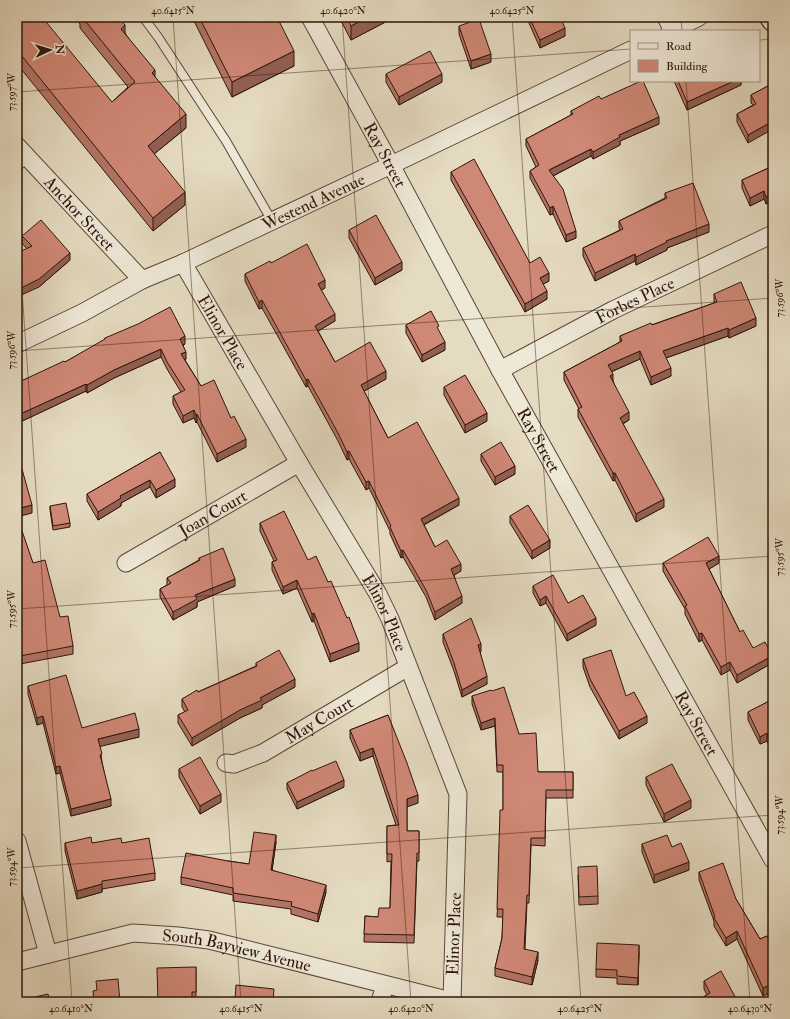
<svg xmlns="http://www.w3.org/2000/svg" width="790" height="1019" viewBox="0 0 790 1019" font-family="'IM FELL Double Pica',serif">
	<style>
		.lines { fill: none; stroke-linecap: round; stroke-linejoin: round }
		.service-casing { stroke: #5c4638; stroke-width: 10 }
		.minor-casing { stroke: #5c4638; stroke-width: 19 }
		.secondary-casing { stroke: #2e140b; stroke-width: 24 }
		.service { stroke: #eee8d7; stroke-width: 8 }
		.minor { stroke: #eee8d7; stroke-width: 17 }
		.secondary { stroke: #eee8d7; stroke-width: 22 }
		.wall { fill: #b37565; stroke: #2e140b }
		.shaded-wall { fill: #925f53; stroke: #2e140b }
		.building { fill: #d08876; stroke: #2e140b }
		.ticks { fill: none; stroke: #2e140b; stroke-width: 1; stroke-opacity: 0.45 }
		.labels { text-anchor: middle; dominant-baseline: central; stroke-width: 3; stroke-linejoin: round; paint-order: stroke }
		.street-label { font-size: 17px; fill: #2e140b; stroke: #eee8d7 }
		.neatline { fill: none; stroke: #2e140b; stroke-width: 1.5 }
		.ticks-label { font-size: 10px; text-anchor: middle; fill: #2e140b }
	</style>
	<rect width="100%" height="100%" fill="#e5dbc1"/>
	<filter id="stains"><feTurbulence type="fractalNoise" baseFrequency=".005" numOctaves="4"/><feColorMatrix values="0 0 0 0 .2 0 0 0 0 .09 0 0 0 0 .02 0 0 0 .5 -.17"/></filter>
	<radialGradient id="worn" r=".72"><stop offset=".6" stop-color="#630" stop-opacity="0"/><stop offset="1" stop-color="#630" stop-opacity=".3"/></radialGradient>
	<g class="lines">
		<g class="service-casing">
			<g id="service">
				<polyline points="143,17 158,37 226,141 272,221"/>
				<polyline points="661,17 668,31"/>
				<polyline points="17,167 28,158"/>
			</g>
		</g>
		<g class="minor-casing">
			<g id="minor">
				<path id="s1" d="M310,17L391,165L500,370L773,860"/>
				<polyline points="670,31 699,17"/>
				<path id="s2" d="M17,146L142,280"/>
				<path id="s3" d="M183,263L299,463L378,594L390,619L458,794L452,1001"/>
				<path id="s4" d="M17,344L82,313L142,280L183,263L391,165L631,50"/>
				<path id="s5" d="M500,370L613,310L773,234"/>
				<path id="s6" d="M126,563L299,463"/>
				<path id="s7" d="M226,763L234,764L263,753L408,667"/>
				<polyline points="17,841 48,954"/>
				<path id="s8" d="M17,962L133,933L178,936L209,940L455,1002"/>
				<polyline points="380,1002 385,985"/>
			</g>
		</g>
		<g class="secondary-casing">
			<polyline id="secondary" points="771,17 773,20"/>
		</g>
		<use href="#service" class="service"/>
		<use href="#minor" class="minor"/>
		<use href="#secondary" class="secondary"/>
	</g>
	<g class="wall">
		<polygon points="17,17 112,102 128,87 80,28 80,24 75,17 118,17 125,33 155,77 186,128 154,154 185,205 153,231 17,64"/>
		<polygon points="192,17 277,17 294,66 232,97"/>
		<polygon points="339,17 395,17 351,40"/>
		<polygon points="529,17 560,17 565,36 540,48 529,23"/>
		<polygon points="459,26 491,62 471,69 459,34"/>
		<polygon points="386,74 442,82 399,105 386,82"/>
		<polygon points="674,81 741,81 741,85 687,110"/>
		<polygon points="768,86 748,143 737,122 737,114 753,105 751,103 751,95"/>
		<polygon points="601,99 659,124 620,141 620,145 593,159 591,156 553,176 576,238 566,242 553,214 550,215 530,178 530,171 536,167 526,146 526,139 571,115 571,111"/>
		<polygon points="773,166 766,204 764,199 750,206 742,188 742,180"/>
		<polygon points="451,172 530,263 549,281 543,284 547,299 525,312 451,180"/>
		<polygon points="665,193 709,232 667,248 667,250 636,265 635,261 595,281 583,256 583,248 620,230 619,228 619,221 665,198"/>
		<polygon points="349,230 402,270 375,285 349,238"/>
		<polygon points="22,236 70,260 39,287 27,249 22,243"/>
		<polygon points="271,263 325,288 321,290 335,321 318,331 335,362 386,379 364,391 388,438 459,505 424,525 435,547 461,571 454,575 462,603 435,620 426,597 403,557 401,558 390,534 390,531 369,488 366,490 349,459 347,460 338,441 308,386 306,387 262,308 259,309 245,281 245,274"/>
		<polygon points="714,294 756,326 729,338 728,336 666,358 671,376 651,385 640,359 611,372 613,381 629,420 623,424 664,507 636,522 615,480 613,481 578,417 578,409 579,409 564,380 564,372 620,342 620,336 714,303"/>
		<polygon points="406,325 445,350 422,362 406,333"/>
		<polygon points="105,338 185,344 183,345 186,359 185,360 201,386 231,418 246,447 217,462 197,422 196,423 194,418 183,423 173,404 173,396 181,392 167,369 161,357 114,378 87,393 86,391 18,423 17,420 17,379 19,382 65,362 105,340"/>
		<polygon points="444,387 487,421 465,433 444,395"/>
		<polygon points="160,452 175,487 156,498 150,487 121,503 121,506 98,520 87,501 87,494"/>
		<polygon points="481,454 515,474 495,485 481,461"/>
		<polygon points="50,506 70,523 70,527 53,530 50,510"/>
		<polygon points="510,516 550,548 532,559 510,523"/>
		<polygon points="17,523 33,563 60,617 73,646 73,654 20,664 17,647"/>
		<polygon points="260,523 308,560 359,651 330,662 314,621 312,622 297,588 283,594 272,570 272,562 274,561 260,531"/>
		<polygon points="199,558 235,586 197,602 197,607 173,620 160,597 160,589 167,585 167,578 199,560"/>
		<polygon points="663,563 719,563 709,569 740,632 753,648 772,663 737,683 730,670 721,675 702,640 699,642 685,614 685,609 663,571"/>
		<polygon points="533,586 568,603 596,625 567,641 546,603 540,606 533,593"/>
		<polygon points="443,634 481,652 480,652 487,684 462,697 454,671 443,642"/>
		<polygon points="583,659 626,696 647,723 619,739 590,687 583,667"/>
		<polygon points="256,663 295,687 262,705 262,708 240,718 192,746 178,723 178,715 185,712 182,707 182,699 256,666"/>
		<polygon points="28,686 82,728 139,737 100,746 102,762 111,806 71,816 60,773 56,774 43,723 37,725 28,694"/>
		<polygon points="472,696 519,734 538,772 573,772 573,798 546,798 545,846 531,845 529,903 527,903 525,949 538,960 532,985 495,976 495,968 502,938 503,917 497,917 503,810 503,772 497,772 495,726 481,730 472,704"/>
		<polygon points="773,699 773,755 767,741 760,744 748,720 748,712"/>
		<polygon points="388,715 418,803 407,806 407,831 419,831 419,861 417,861 414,943 364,942 365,916 378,917 390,908 391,861 387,862 387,826 396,825 373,756 360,761 350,738 350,730"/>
		<polygon points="179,769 221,802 200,814 179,777"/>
		<polygon points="312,771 344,787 297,809 287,789 287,783"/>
		<polygon points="646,777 691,808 664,822 646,785"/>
		<polygon points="276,842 272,870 326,892 318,922 291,914 291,909 233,901 233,895 181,884 181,877 228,861 249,864"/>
		<polygon points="65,843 122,843 155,873 155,880 102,889 102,892 77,899 65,851"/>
		<polygon points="642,844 672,847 689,870 654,883 642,852"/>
		<polygon points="699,872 736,899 760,939 767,936 763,996 737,939 726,946 714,926 714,921 699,880"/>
		<polygon points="578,875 598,896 598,904 579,905"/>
		<polygon points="639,953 638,985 617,984 617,978 596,977 596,969"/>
		<polygon points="196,967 196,1002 158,1002"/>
		<polygon points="704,981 738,1002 698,1002 698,1000 707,995 704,989"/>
	</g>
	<g class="shaded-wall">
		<polygon points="368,17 395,17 351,40 351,26"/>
		<polygon points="125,25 125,39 121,29"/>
		<polygon points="565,28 565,36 540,48 540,40"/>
		<polygon points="294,51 294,66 232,97 232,82"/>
		<polygon points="491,54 491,62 471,69 471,61"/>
		<polygon points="155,70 155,83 152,73"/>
		<polygon points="442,74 442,82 399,105 399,97"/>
		<polygon points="734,81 741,81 741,85 687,110 687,102"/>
		<polygon points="186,114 186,128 148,159 148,146"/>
		<polygon points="659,117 659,124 620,141 620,145 593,159 593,152 619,135"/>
		<polygon points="773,121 773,129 748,143 748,135"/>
		<polygon points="591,149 591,156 549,178 549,170"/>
		<polygon points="764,191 764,199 750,206 750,198"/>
		<polygon points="185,192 185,205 153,231 153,218"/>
		<polygon points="773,193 773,201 766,204 766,197"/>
		<polygon points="553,206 553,214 550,215 550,208"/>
		<polygon points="709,224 709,232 667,248 667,250 636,265 636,257 666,241"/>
		<polygon points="576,231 576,238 566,242 566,235"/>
		<polygon points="70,253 70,260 39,287 17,297 17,290"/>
		<polygon points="635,254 635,261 595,281 595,273"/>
		<polygon points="402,262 402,270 375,285 375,278"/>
		<polygon points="549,273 549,281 540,286 540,278"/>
		<polygon points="325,280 325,288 318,292 318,284"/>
		<polygon points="547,291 547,299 525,312 525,304"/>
		<polygon points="262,300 262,308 259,309 259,302"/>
		<polygon points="335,314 335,321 315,333 315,326"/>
		<polygon points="756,318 756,326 729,338 729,330"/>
		<polygon points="728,328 728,336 663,359 663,351"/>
		<polygon points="185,336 185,344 180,346 180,339"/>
		<polygon points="445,342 445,350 422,362 422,355"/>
		<polygon points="161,349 161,357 114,378 87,393 87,385 114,370"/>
		<polygon points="640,351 640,359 608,373 608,365"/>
		<polygon points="186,352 186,359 181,362 181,354"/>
		<polygon points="671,368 671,376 651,385 651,377"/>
		<polygon points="386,371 386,379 361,393 361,385"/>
		<polygon points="613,374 613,382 610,376"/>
		<polygon points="308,379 308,386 306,387 306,380"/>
		<polygon points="86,384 86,391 18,423 18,415"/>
		<polygon points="194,410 194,418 183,423 183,416"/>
		<polygon points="629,412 629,420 620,425 620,418"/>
		<polygon points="487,413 487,421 465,433 465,425"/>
		<polygon points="197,414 197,422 196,423 196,415"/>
		<polygon points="246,439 246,447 217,462 217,454"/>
		<polygon points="349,451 349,459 347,460 347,452"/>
		<polygon points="515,466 515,474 495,485 495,477"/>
		<polygon points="613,473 615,473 615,480 613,481"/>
		<polygon points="175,479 175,487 156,498 156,490"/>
		<polygon points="150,480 150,487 121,503 121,506 98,520 98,512 120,496"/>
		<polygon points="369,481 369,488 366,490 366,482"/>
		<polygon points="459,498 459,505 421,526 421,519"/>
		<polygon points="664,499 664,507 636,522 636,514"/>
		<polygon points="32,505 32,513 17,517 17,509"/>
		<polygon points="550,540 550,548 532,559 532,551"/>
		<polygon points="403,550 403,557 401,558 401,551"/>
		<polygon points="719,556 719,563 706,571 706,563"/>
		<polygon points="461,564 461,571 451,577 451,569"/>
		<polygon points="235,579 235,586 197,602 197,607 173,620 173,612 195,595"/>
		<polygon points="297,580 297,588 283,594 283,587"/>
		<polygon points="462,596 462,603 435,620 435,612"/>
		<polygon points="546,596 546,603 540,606 540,600"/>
		<polygon points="314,613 314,621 312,622 312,614"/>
		<polygon points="596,618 596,625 567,641 567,634"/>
		<polygon points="702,633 702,640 699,642 699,634"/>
		<polygon points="359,643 359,651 330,662 330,654"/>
		<polygon points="481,644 481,652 478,653 478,645"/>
		<polygon points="772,656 772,663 737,683 737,675"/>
		<polygon points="730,662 730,670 721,675 721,667"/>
		<polygon points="487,676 487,684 462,697 462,690"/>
		<polygon points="295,679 295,687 262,705 262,708 240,718 192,746 192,738 260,698"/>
		<polygon points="43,716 43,723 37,725 37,718"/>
		<polygon points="647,716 647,723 619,739 619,731"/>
		<polygon points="495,718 495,726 481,730 481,723"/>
		<polygon points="139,729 139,737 98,747 98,739"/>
		<polygon points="767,733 767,741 760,744 760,737"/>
		<polygon points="373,748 373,756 360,761 360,753"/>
		<polygon points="60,766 60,773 56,774 56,767"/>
		<polygon points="344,780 344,787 297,809 297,802"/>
		<polygon points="221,794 221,802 200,814 200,806"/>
		<polygon points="418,795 418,803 407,807 407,799"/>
		<polygon points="111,799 111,806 71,816 71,809"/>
		<polygon points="691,800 691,808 664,822 664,814"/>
		<polygon points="276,835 276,842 271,878 271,870"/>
		<polygon points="689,862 689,870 654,883 654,875"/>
		<polygon points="102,884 102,892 77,899 77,891"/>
		<polygon points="326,885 326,892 318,922 318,914"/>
		<polygon points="737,931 737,939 726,946 726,938"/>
		<polygon points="639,945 639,953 638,985 638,978"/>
		<polygon points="538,952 538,960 532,985 532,977"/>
		<polygon points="773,984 773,992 763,996 763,988"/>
	</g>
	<g class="building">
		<polygon points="17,17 42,17 112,102 135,82 82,17 118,17 125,25 121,29 155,70 152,73 186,114 148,146 185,192 153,218 17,50"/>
		<polygon points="199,17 277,17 294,51 232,82"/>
		<polygon points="346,17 368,17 351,26"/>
		<polygon points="529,17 560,17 565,28 540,40"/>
		<polygon points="479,19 491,54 471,61 459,26"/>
		<polygon points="430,51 442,74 399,97 386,74"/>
		<polygon points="641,81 643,81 659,117 619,135 620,137 593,152 591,149 549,170 563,189 576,231 566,235 553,206 550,208 530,171 539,165 526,139 573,114 571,111 599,96 601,99"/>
		<polygon points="678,81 734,81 687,102"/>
		<polygon points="768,86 773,96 773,121 748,135 737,114 756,104 751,95"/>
		<polygon points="474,159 530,263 540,257 549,273 540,278 547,291 525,304 451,172"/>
		<polygon points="773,166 773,193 766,197 764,191 750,198 742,180"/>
		<polygon points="693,183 709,224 666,241 667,242 636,257 635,254 595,273 583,248 623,229 619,221 667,198 665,193"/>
		<polygon points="376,215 402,262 375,278 349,230"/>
		<polygon points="41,220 70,253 39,279 17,290 17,253 32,246 22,236"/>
		<polygon points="307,244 325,280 318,284 335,314 315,326 335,362 370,342 386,371 361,385 388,438 417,422 459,498 421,519 435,547 447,540 461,564 451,569 462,596 435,612 426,590 403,550 401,551 390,527 391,526 369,481 366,482 349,451 347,452 338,433 308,379 306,380 262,300 259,302 245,274 270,261 271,263"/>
		<polygon points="741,282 756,318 729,330 728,328 663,351 671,368 651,377 640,351 608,365 613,374 610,376 629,412 620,418 664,499 636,514 615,473 613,473 578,409 582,407 564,372 622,341 620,336 651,323 652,325 717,302 714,294"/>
		<polygon points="170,307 185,336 180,339 186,352 181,354 201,386 214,380 231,418 234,416 246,439 217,454 197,414 196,415 194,410 183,416 173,396 185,390 167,362 161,349 114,370 87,385 86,384 18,415 17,412 17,379 19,382 64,361 65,362 105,339 105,338 138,324"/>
		<polygon points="431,311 439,326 437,327 445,342 422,355 406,325"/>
		<polygon points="465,375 487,413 465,425 444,387"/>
		<polygon points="501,442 515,466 495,477 481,454"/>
		<polygon points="160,452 175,479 156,490 150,480 120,496 121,498 98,512 87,494"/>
		<polygon points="22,469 32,505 17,509 17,470"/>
		<polygon points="66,503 70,523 53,526 50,506"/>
		<polygon points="528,505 550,540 532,551 510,516"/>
		<polygon points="284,511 308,560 316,556 328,582 331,581 347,618 349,617 359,643 330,654 314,613 312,614 297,580 283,587 272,562 277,560 260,523"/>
		<polygon points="19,522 33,563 45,560 60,617 68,616 73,646 20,656 17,639 17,625 18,624 17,619 17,523"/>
		<polygon points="708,537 719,556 706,563 740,632 743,630 753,648 765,642 772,656 737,675 730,662 721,667 702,633 699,634 685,606 687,605 663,563"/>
		<polygon points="223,548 235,579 195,595 197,599 173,612 160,589 171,583 167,578 200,560 199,558"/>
		<polygon points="553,575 568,603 583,595 596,618 567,634 546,596 540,600 533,586"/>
		<polygon points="471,618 481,644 478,645 487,676 462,690 454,663 443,634"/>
		<polygon points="279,650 295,679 260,698 262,700 240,710 192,738 178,715 188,710 182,699 197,690 198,692 257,666 256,663"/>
		<polygon points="611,650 626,696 634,692 647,716 619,731 590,679 583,659"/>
		<polygon points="66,675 82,728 135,713 139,729 98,739 102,754 100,755 111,799 71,809 60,766 56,767 43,716 37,718 28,686"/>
		<polygon points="504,687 519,734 536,733 538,772 573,772 573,790 546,790 545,838 531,838 529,895 527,895 524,949 538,952 532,977 495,968 502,938 503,909 497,909 500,810 503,810 503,765 497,765 495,718 481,723 472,696 491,690 492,691"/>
		<polygon points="773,699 773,748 767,733 760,737 748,712"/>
		<polygon points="388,715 407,763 418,795 407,799 407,831 419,831 419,853 417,853 414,935 364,934 365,916 378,917 379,908 390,908 392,854 387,854 387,826 399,825 373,748 360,753 350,730"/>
		<polygon points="200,757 221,794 200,806 179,769"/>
		<polygon points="336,761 344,780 297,802 287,783 312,770 312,771"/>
		<polygon points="672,764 691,800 664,814 646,777"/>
		<polygon points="254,832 276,835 271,870 326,885 318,914 291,906 292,902 233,893 233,888 181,877 186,853 228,861 249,864"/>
		<polygon points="667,835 672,847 681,843 689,862 654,875 642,844"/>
		<polygon points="91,837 92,843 121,838 122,843 149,838 155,873 102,881 102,884 77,891 65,843"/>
		<polygon points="723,863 736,899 760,939 767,936 773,948 773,984 763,988 737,931 726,938 714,918 715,917 699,872"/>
		<polygon points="597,866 598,896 579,897 578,867"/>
		<polygon points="597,943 639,945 638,978 617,976 617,970 596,969"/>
		<polygon points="196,967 196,992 192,992 192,1002 158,1002 157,968"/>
		<polygon points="721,971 738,1002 700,1002 698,1000 710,993 704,981"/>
		<polygon points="118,979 120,1002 94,1002 93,991 97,990 96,981"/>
		<polygon points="236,985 274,989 273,1002 230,1002 231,998 235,999"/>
		<polygon points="48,994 50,1002 17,1002 17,1001"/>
	</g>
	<path class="ticks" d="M173,17L241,1002M342,17L411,1002M512,17L581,1002M681,17L682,31M759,40L773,39M686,81L750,1002M17,92L631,49M17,219L72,1002M17,351L773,298M17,609L773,556M17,868L773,815"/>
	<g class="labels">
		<g class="street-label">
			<text stroke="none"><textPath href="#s1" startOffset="157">Ray Street</textPath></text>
			<text stroke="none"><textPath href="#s4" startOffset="329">Westend Avenue</textPath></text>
			<text stroke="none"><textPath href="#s2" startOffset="92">Anchor Street</textPath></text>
			<text stroke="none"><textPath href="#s5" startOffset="152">Forbes Place</textPath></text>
			<text stroke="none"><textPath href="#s3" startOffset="80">Elinor Place</textPath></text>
			<text stroke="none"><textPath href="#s1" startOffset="481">Ray Street</textPath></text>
			<text stroke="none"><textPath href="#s6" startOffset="100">Joan Court</textPath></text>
			<text stroke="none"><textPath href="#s3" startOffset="404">Elinor Place</textPath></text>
			<text stroke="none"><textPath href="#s7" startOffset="104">May Court</textPath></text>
			<text stroke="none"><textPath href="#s1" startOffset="805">Ray Street</textPath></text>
			<text transform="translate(454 934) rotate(-88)">Elinor Place</text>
			<text stroke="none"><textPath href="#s8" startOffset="225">South Bayview Avenue</textPath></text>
		</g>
	</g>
	<rect width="790" height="1019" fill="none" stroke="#e5dbc1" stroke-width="44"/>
	<rect x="630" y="30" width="130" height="52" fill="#eee8d7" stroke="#a19385"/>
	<rect x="638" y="43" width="20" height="6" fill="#eee8d7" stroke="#a19385"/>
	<text x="666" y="50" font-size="12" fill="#2e140b">Road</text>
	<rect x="638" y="60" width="20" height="12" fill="#d08876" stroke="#a19385"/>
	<text x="666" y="70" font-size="12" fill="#2e140b">Building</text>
	<g transform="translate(50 50) rotate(86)" stroke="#eee8d7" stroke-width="3" paint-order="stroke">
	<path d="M0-3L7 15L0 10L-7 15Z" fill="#2e140b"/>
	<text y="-6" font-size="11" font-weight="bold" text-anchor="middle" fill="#2e140b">N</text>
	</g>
	<rect x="22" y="22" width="746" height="975" class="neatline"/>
	<g class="ticks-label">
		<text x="173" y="14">40.6415°N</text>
		<text x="343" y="14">40.6420°N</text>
		<text x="512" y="14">40.6425°N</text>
		<text transform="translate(11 92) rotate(-90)" y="4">73.597°W</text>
		<text transform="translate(779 298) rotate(-90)" y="4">73.596°W</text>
		<text transform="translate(11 350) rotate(-90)" y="4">73.596°W</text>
		<text transform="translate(779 557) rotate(-90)" y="4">73.595°W</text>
		<text transform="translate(11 609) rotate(-90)" y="4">73.595°W</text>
		<text transform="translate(779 815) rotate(-90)" y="4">73.594°W</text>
		<text transform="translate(11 867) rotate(-90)" y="4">73.594°W</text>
		<text x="71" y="1012">40.6410°N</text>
		<text x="241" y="1012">40.6415°N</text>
		<text x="411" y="1012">40.6420°N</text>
		<text x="580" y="1012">40.6425°N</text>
		<text x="750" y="1012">40.6430°N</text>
	</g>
	<rect width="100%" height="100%" filter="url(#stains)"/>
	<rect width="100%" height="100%" fill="url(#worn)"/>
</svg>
